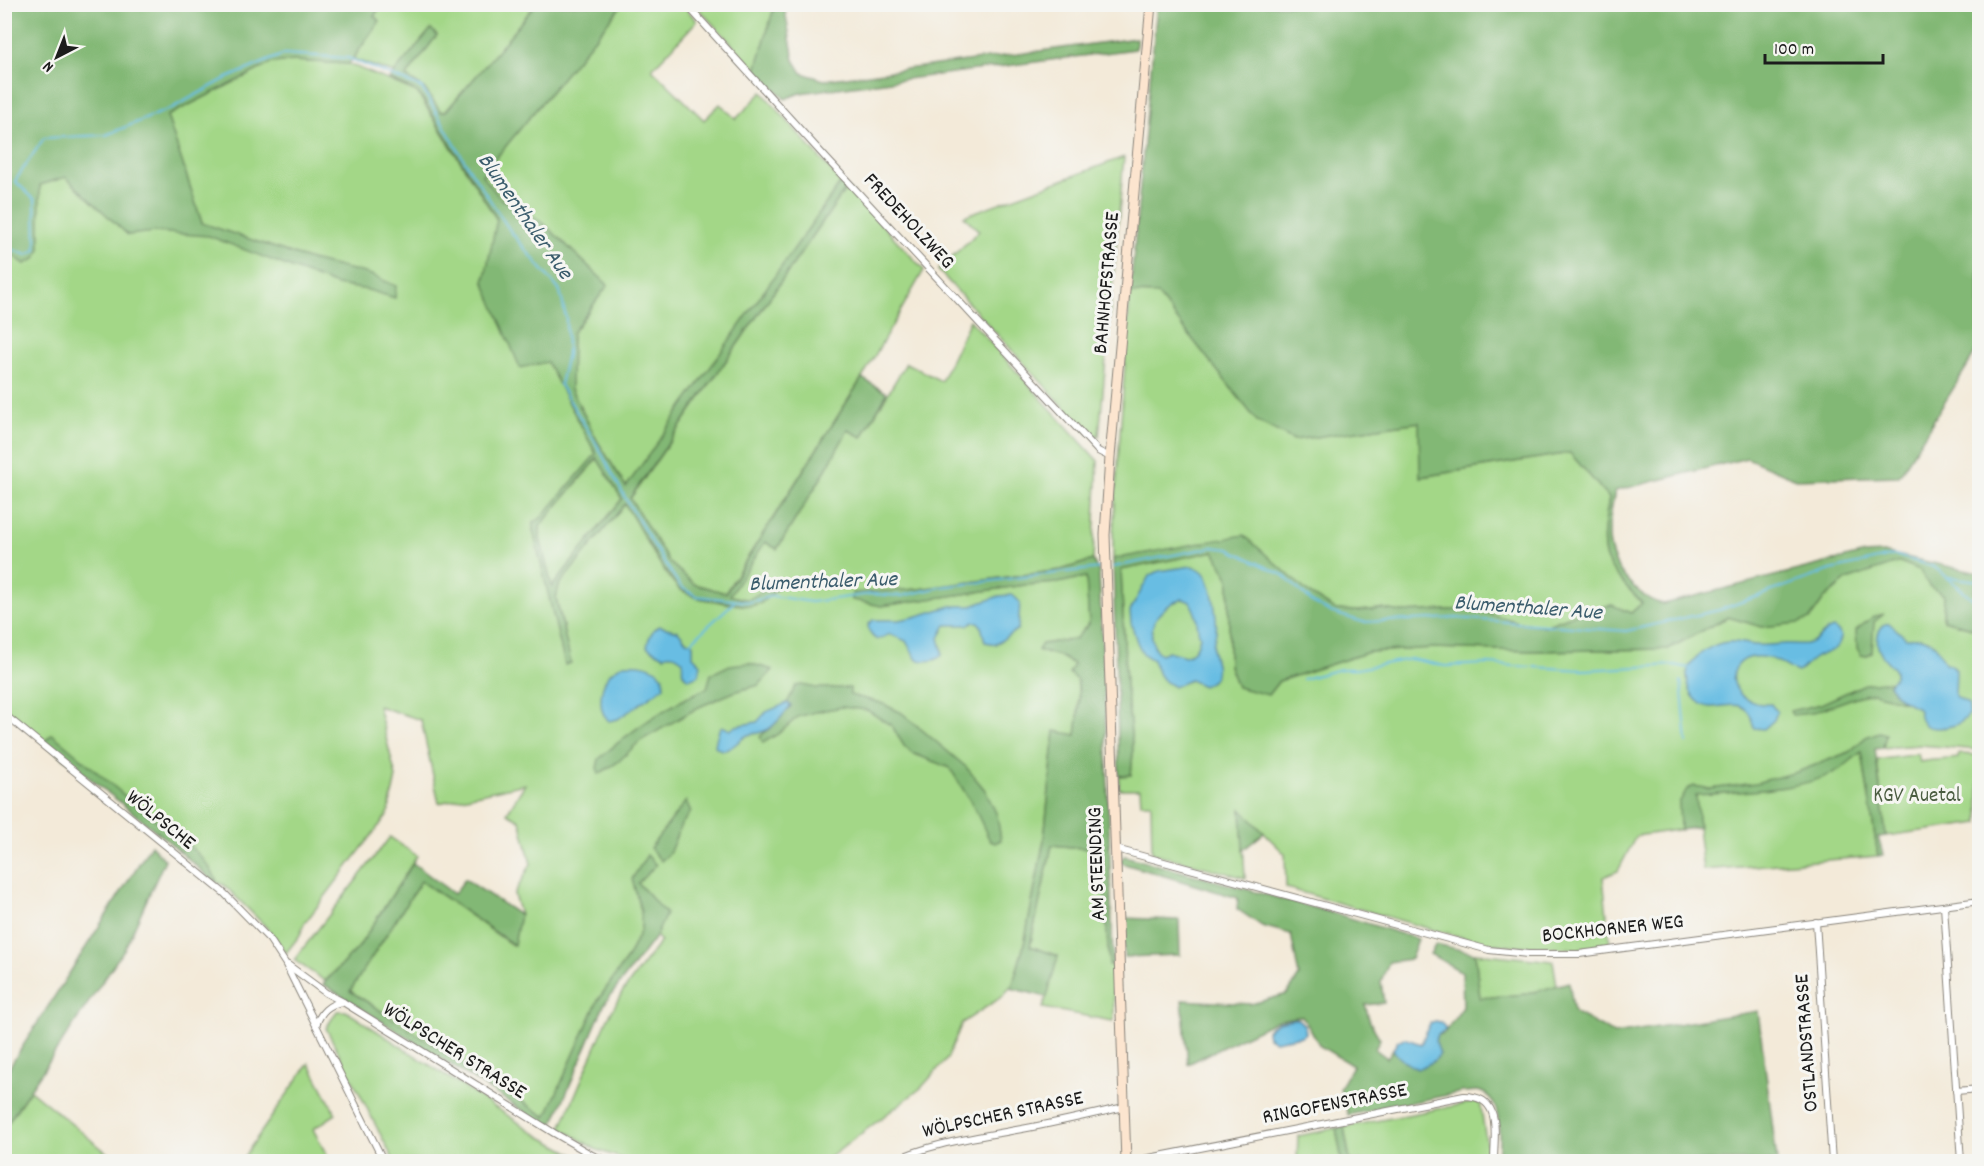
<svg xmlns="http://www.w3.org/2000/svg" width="1984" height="1166" viewBox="0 0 1984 1166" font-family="Dekko,sans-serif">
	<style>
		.green { fill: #a3d787; stroke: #607a52; stroke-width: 1.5 }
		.forest { fill: #82b874; stroke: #4f6a48; stroke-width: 1.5; fill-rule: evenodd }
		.water { fill: #67bde3; stroke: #426c80; stroke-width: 1.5; fill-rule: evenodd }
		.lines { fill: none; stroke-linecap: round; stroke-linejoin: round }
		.stream { stroke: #67bde3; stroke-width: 2 }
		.street-casing { stroke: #88837a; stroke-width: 8 }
		.secondary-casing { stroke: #88837a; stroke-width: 11 }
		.street { stroke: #fff; stroke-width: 6 }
		.secondary { stroke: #fce5cf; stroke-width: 9 }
		.labels { text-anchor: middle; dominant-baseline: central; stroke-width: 6; stroke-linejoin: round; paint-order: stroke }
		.street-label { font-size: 21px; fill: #1c1c1c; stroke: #f6f6f2 }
		.park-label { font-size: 21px; fill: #4b5d41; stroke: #f6f6f2 }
		.water-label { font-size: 22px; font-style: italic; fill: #3a5c6c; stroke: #f6f6f2 }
	</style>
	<rect width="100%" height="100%" fill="#f6f6f2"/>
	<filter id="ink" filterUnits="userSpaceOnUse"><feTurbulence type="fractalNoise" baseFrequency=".0167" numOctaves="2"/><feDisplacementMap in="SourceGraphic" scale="12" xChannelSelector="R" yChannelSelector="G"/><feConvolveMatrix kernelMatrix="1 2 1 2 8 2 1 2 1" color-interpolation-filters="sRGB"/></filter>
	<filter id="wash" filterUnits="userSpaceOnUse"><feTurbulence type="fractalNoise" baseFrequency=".008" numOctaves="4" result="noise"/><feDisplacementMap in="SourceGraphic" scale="24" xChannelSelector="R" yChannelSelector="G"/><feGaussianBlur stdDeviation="1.35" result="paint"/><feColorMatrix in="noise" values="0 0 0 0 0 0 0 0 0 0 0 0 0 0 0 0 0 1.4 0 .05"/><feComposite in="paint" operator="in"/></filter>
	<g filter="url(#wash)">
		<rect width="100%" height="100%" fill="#f3ead9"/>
		<g class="green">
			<polygon points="682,4 697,21 652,69 704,120 720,104 736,119 762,92 841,182 627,488 598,442 571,389 572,333 608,285 541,221 501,199 482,175 622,5"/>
			<polygon points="382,5 535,5 491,59 446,111 441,112 424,88 406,77 437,35 431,29 394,73 353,59 379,22 374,16"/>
			<polygon points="695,5 775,5 756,70"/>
			<path d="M294,61L349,64L417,92L497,220L484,283L547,362L596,454L540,520L533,522V530L564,631L556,598L559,585L625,504C636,522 666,580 681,590C695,599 710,600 726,603C749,607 759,607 776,589L761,591L752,600H748L729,596L765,542L777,549L821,478L848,430L862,437L906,363L941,381L970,320L1098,461L1093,560L1061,570L1023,575L919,589L852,594L881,606L1025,585L1058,583L1086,576L1089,623L1075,639L1042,644L1039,651L1059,656L1075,664C1079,688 1080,711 1076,736L1055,732L1044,840L1024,945L1013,984L1003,996L962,1023L947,1059L921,1088L825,1161H629L595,1149L561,1128L608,1018L623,991L661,941L656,936L642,912L641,929L628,957L598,1000L546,1117L350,991L421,881L512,945L520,915L514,894L531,864L520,820L507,813L525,784L439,803L421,720L378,706L396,777L388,814L304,924L300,935L286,953L268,929L224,885L213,881L166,839L5,709V250L25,264L39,216L40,185L66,177L128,235L202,223L167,116L272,63Z"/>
			<polygon points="1124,157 1099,436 1089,434 938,270 979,231 964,216"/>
			<polygon points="847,187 924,270 862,378 725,593 694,584 669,562 630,499"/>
			<path d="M1130,293L1157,294L1257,421L1294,440L1420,422L1421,477L1570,453L1609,498C1606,516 1601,537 1605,555C1607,568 1632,592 1642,603L1631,613L1586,610L1545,626L1518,622L1474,609L1403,612L1381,609L1358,611L1335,610L1311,595L1244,536L1113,559V533Z"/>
			<polygon points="598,458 622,499 551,588 540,539 540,526"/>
			<polygon points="1215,551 1229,579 1229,666 1268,695 1279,681 1369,652 1433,648 1531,651 1668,649 1728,617 1762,627 1810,619 1824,599 1847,579 1900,562 1920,570 1929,586 1944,595 1943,620 1979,630 1979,750 1920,745 1867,749 1862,752 1878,856 1703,870 1698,827 1636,836 1618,871 1603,877 1610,945 1579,949 1490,944 1434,930 1286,888 1285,854 1241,810 1245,878 1152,853 1151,803 1141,803 1140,789 1119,789 1119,776 1131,775 1133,752 1126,686 1121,570"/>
			<path d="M1918,754L1920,762C1932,759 1945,760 1958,758L1959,754L1979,755V823L1886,836L1877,760Z"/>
			<polygon points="390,837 417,856 358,948 325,981 294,960"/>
			<polygon points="1052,845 1102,850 1109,964 1113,965 1114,1020 1112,1021 1043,1008 1058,956 1030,946"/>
			<polygon points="1475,953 1553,961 1557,986 1527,994 1480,998"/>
			<polygon points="337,1011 346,1011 541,1137 586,1161 394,1161 326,1028"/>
			<polygon points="309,1063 336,1114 313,1129 330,1161 241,1161"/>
			<polygon points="30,1090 117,1161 5,1162 5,1127"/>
			<polygon points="1480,1101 1489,1161 1350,1161 1344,1127"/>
			<polygon points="1336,1128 1342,1161 1297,1161 1298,1136"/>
		</g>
		<g class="forest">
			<polygon points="5,4 382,5 374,16 380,21 349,64 294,61 272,63 167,116 202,223 311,260 369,274 396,286 395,298 368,290 336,285 209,236 154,232 128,235 66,177 40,185 40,249 35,259 25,264 5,250"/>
			<polygon points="775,4 784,5 794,60 802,73 824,80 1137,38 1135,49 800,93 785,99 756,70"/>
			<path d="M535,5H622L482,175L501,199L541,221L608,285L572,333L571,389L598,442L626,487L841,182L847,187L630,498L669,562L694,584L726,593L862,378L887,393L862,437L848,430L821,478L777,549L765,542L730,595C755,604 748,597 769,587L777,589L761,603L751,606L697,598L679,589L660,563L625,504L559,585L556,598L571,663L565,665L533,530V522L540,519L596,454L547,362L520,368L484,282L497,219L424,101L417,92L389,79L431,29L437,35L406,77L424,88L441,112L446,111L491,59ZM597,458L622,499L552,587L540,539V526Z"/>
			<path d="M1157,5H1979V347L1899,476L1796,479L1747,458L1615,491C1606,531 1603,559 1635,588C1646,597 1650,601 1664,604L1861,554L1887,553L1979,573V583H1977L1974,591L1979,595V630L1943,620L1944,595L1929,586L1920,570L1900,562L1847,580L1824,599L1810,619L1799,623L1762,627L1728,617L1668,649L1531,651L1433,648L1369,652L1279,681L1268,695L1237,687L1229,666V579L1214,551L1121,570L1126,686L1133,752L1131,775L1119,776L1113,559L1244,535L1311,595L1335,610L1358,611L1381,609L1403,612L1474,609L1518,622L1545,626L1586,610L1612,605L1631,613L1642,603C1632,592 1607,568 1605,555C1601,537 1606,516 1609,498L1570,453L1420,477L1419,422L1294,440L1257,421L1157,294L1130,293Z"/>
			<path d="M1093,560L1099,573L1107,757L1113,965H1109L1102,850L1052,845L1030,946L1058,956L1047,997L1010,988L1013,984L1024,945L1044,840L1055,731L1076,735C1079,717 1080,700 1078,681L1069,673L1074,664L1059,656L1038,650L1042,644L1075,639L1089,624L1086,577L1058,583L1025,585L881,606L852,600V593L919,589L1023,575L1061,570Z"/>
			<polygon points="1884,614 1874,622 1872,652 1866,656 1861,655 1857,648 1856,630 1873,617"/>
			<path d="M749,663L773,670L759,685L734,692L699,707L640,741L618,762L599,774L597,768L599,759C631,730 667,706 707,688L711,674L730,665Z"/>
			<polygon points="1890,681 1889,685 1903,701 1874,693 1859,696 1811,713 1792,715 1790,711 1821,704 1865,684"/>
			<polygon points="802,685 816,688 850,688 850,695 881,703 902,713 966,767 985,790 997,815 1001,840 995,843 990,841 974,807 950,768 912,753 904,746 892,726 867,710 842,707 815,712 798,717 778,734 763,743 760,737 791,706 787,703 796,686"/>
			<path d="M1879,732L1886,734L1883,748L1875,749L1886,836L1878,837L1883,855L1878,856L1862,752C1854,757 1848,764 1840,769C1807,791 1735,792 1696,795L1699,827L1680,830L1679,803L1687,789L1694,786L1710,789L1755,783L1797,772L1849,752L1866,737Z"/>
			<path d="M52,734C80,756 106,781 134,803C158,823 207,851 217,882L213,881L166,839L44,742Z"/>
			<polygon points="686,801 691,812 681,825 669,854 661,861 650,848"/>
			<polygon points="1241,809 1264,833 1243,850"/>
			<polygon points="151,845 165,860 125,948 5,1127 5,1074"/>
			<polygon points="647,855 656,865 638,883 666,914 656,936 605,1003 554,1122 547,1126 323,984 358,948 413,863 454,894 465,879 520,915 514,945 421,881 350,991 546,1117 598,1000 628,957 641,929 641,911 632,879"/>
			<path d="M1125,856L1340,915L1418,939L1411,959L1389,962L1381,981L1384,1003L1365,1005L1370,1022L1380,1039L1375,1049L1387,1058L1393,1049L1396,1054L1435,1040L1438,1035L1444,1033L1463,1007L1462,972L1430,954L1436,944L1475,953L1480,998L1527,994L1569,982L1574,1012L1614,1034L1758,1011L1777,1161H1498C1499,1142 1505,1097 1478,1091C1474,1091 1467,1092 1463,1092L1348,1115L1340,1088L1353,1066L1320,1046L1302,1016L1278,1020L1188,1064L1182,1000L1251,1004L1287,994L1299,976L1291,934L1262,926L1237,909L1238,898L1121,863V859Z"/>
			<polygon points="1122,918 1179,920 1180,955 1124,957"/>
			<polygon points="1344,1127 1350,1161 1342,1161 1336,1128"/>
		</g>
		<g class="water">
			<path d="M1192,566C1197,568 1201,569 1204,573C1212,582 1218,620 1216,632C1215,639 1212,644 1213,651C1214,659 1218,665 1216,674C1214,681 1209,683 1203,686L1190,680L1174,687L1166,682L1159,675L1153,660L1143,654L1137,642L1131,623L1130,611L1149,576L1159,571ZM1183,599L1190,602C1193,608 1197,615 1197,622C1198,628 1197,630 1200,636C1198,646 1195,652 1185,656L1168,651L1161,654C1156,651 1155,649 1153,643C1147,621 1163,605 1183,599Z"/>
			<path d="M1011,595L1017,599L1020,603L1018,629L996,644L985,642L981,626L978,622H974L968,625H946L939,638C940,642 943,651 942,654C939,662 924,661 917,660L906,641L890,634L877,640C871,636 869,633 868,625L873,620H899L914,617L951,606H972L999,596Z"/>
			<path d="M1889,623L1906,638C1931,636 1936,642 1945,663L1953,666L1956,670L1955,696L1968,704C1976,727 1933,732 1925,725C1920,722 1920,713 1918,708C1905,702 1896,697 1889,684L1895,677C1897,665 1884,662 1880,652C1875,642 1877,625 1889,623Z"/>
			<path d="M659,626L678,631L686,641L691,642L693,645V656L701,664L699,675L689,679C681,675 682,670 683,661C676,655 672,653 664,656L647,647C648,640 651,630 659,626Z"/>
			<path d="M1833,628L1839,632L1841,637C1838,654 1824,651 1813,659C1807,663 1804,669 1798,672C1787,669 1780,660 1768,658C1720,648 1723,708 1771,704L1777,712L1774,720L1764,729L1754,728C1752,724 1752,719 1750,715C1739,694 1715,715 1700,703C1691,697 1687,685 1687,674C1688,658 1713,643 1728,642C1737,641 1746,644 1755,645C1764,646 1774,644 1783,644C1791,643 1798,645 1806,644C1818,642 1822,631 1833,628Z"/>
			<path d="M624,664C639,663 653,664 663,676L664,687L618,719L609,721C597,712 600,687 608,676C612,670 618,668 624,664Z"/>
			<path d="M787,703L791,705C785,713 775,726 767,730C761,733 754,733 748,735C737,740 727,758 715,746C716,739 717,731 722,726L730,730L736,726L757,722L766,712Z"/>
			<polygon points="1293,1019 1298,1019 1305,1026 1306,1033 1302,1036 1275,1041 1268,1037 1267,1031 1270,1027 1278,1022"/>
			<path d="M1435,1021L1441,1022L1446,1029L1438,1035L1435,1040L1440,1054C1434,1063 1426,1065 1417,1069C1408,1064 1398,1059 1393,1049L1398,1041L1404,1038L1421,1044L1430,1023Z"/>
		</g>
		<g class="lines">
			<g class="stream">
				<polyline points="4,247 28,255 36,250 35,200 15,181 44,138 106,135 172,108 225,79 284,54 348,58 422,88 467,165 511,232 560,291 566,318 567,354 560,385 597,445 627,501 664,562 681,587 696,596 749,602 773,596 811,602 871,594 902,596 941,587 1100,568"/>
				<polyline points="1113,567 1213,547 1229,549 1283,575 1312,602 1330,612 1363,622 1456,618 1626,631 1719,610 1831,570 1895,555 1934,567 1947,577 1980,581"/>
				<polyline points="1947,577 1980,605"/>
				<polyline points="690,643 734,602"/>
				<polyline points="1534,667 1583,670 1675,665 1689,668"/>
				<polyline points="1303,679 1341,669 1357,669 1411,659 1445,666 1488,664 1530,667"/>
				<polyline points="1681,681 1687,743"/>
			</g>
		</g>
	</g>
	<g filter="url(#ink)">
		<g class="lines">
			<g class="street-casing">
				<g id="street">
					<polyline points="686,4 826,158 1098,451 1110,457"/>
					<polyline points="4,714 224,893 270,940 285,963 384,1162"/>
					<polyline points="1116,849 1489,950 1528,954 1579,954 1980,901"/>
					<polyline points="1944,906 1961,1162"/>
					<polyline points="1816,922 1832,1162"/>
					<polyline points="288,965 326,993 343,1002 554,1133 592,1155 610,1162"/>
					<path d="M316,1025C321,1012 328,1004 343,1002"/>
					<polyline points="1956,1091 1980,1089"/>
					<path d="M891,1162C930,1143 973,1138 1016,1130C1052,1124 1088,1115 1124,1107"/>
					<path d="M1129,1162L1464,1096C1503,1096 1494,1133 1494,1162"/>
				</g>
			</g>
			<g class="secondary-casing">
				<polyline id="secondary" points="1126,1162 1105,535 1110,457 1151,4"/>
			</g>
			<use href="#street" class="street"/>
			<use href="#secondary" class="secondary"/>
		</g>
	</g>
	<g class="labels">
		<g class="street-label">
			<text transform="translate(908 222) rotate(47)">FREDEHOLZWEG</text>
			<text transform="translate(1108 283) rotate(-85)">BAHNHOFSTRASSE</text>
			<text transform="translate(160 821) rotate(39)">WÖLPSCHE</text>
			<text transform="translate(1098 864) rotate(-92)">AM STEENDING</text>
			<text transform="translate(1613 930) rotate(-6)">BOCKHORNER WEG</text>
			<text transform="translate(1808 1043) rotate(-94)">OSTLANDSTRASSE</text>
			<text transform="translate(454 1052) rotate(32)">WÖLPSCHER STRASSE</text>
			<text transform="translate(1335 1105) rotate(-11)">RINGOFENSTRASSE</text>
			<text transform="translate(1003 1116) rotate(-12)">WÖLPSCHER STRASSE</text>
		</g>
		<g class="park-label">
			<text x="1917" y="797">KGV Auetal</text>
		</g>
		<g class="water-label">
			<text transform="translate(524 217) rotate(55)">Blumenthaler Aue</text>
			<text transform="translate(823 583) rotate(-2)">Blumenthaler Aue</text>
			<text transform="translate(1528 609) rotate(4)">Blumenthaler Aue</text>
		</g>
	</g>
	<rect width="1984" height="1166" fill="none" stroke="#f6f6f2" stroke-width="24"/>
	<g transform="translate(57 57) rotate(222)" stroke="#f6f6f2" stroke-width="4.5" paint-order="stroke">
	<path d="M0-4.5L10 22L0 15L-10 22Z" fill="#1c1c1c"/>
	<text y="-9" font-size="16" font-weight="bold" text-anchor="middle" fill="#1c1c1c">N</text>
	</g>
	<path d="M1765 54v9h118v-9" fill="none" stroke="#1c1c1c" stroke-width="3"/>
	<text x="1774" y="54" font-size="18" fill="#1c1c1c" stroke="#f6f6f2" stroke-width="4.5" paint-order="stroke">100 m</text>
</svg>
